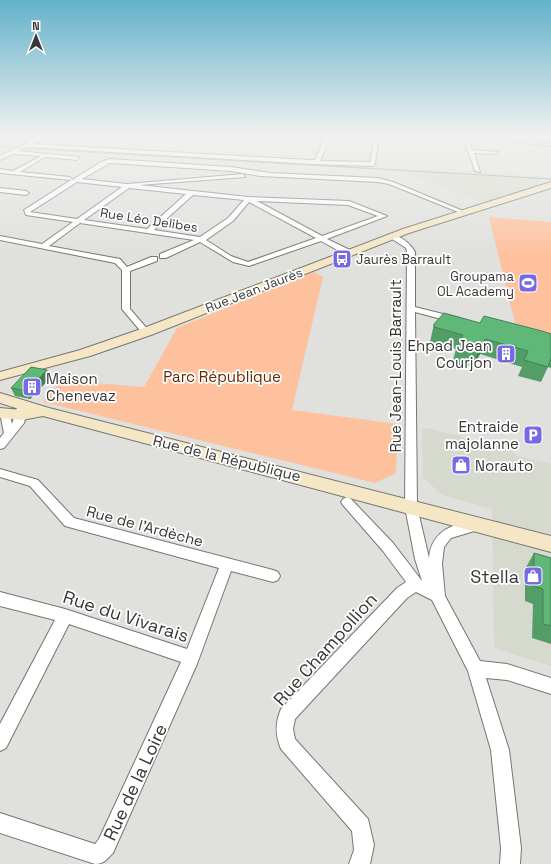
<svg xmlns="http://www.w3.org/2000/svg" width="551" height="864" viewBox="0 0 551 864" font-family="'Space Grotesk',sans-serif">
	<style>
		.built { fill: #d6d9cd }
		.green { fill: #fec19d }
		.lines { fill: none; stroke-linecap: round; stroke-linejoin: round }
		.street-casing { stroke: #757672; stroke-width: 2 }
		.secondary-casing { stroke: #757672; stroke-width: 2 }
		.street { fill: #fff; fill-rule: evenodd }
		.secondary { fill: #f5e7c5; fill-rule: evenodd }
		.tram { stroke: #929390; stroke-width: 1 }
		.wall { fill: #539e67 }
		.shaded-wall { fill: #438154 }
		.building { fill: #60b878; stroke: #438154 }
		.labels { text-anchor: middle; dominant-baseline: central; stroke-width: 3.5; stroke-linejoin: round; paint-order: stroke }
		.far-street-label { font-size: 13px; fill: #373736; stroke: #fff }
		.far-poi-label { font-size: 13px; fill: #373736; stroke: #fff; text-anchor: start }
		.poi-label { font-size: 15px; fill: #373736; stroke: #fff; text-anchor: end }
		.street-label { font-size: 15px; fill: #373736; stroke: #fff }
		.park-label { font-size: 15px; fill: #602900; stroke: #fff }
		.near-poi-label { font-size: 18px; fill: #373736; stroke: #fff; text-anchor: end }
		.near-street-label { font-size: 18px; fill: #373736; stroke: #fff }
	</style>
	<rect width="100%" height="100%" fill="#e0e1dd"/>
	<g class="built">
		<polygon points="29,147 548,177 550,180 539,179 541,183 483,202 398,171 26,149"/>
		<polygon points="426,428 509,448 517,456 551,464 551,666 494,648 492,509 442,495 423,477 422,430"/>
	</g>
	<g class="green">
		<polygon points="489,217 551,222 551,337 516,327"/>
		<polygon points="314,272 323,277 292,410 398,424 396,473 375,483 43,402 61,380 144,387 177,328"/>
	</g>
	<g class="lines">
		<g class="street-casing">
			<g id="street">
				<path d="M0,137L36,139L41,137H46L33,144L310,160H315L324,140L297,138L295,137H330L320,161L370,162L375,137H379L375,164L372,166L310,164L28,147L18,151L79,157L77,160L45,157L20,172L70,177L72,180L101,162L110,159L231,167L270,173L378,178L393,182L468,213L463,214L389,184L378,182L260,176L231,171L110,163L82,179L127,184L243,174L245,177L139,185L248,197L349,201L387,216L327,239L352,251V255H346L321,241L249,266L233,262L200,242L166,258H160V254L194,240L80,223L49,246L120,259L127,267L151,257H157V261L130,271V309L150,332L146,335L143,334L122,309V270L115,263L0,240V236L42,244L73,222L26,215L24,210L71,180L0,173V169L13,171L41,156L13,154L0,160V156L31,141L0,139ZM77,182L122,187L77,219L30,212ZM129,188L186,194L147,229L84,220ZM193,195L244,200L228,218L200,237L154,230ZM257,201L348,205L378,216L322,236ZM249,202L316,238L248,262L231,256L206,240L233,221Z"/>
				<polygon points="463,137 467,137 472,150 498,152 495,154 474,153 480,172 475,171"/>
				<polygon points="473,137 484,137 551,144 551,146"/>
				<polygon points="0,188 26,191 29,193 26,195 0,192"/>
				<path d="M389,235C398,233 411,244 415,252V307L459,318L460,320L456,323L415,312L417,507L429,558C431,536 445,527 465,522C471,521 475,519 481,521L482,525L481,529L451,538L444,547L442,564L445,596L480,661L507,664L551,678V694L507,680L486,678L509,750L521,848L520,864H500L501,848L491,750L468,671L432,600L416,592L407,598L295,719L293,729L295,739L368,819L374,845L370,864H349L354,850L352,831L281,749C275,735 275,723 281,709L397,588L406,582L383,551L343,505L341,502L343,499L347,497L351,499L393,543L422,581L415,559L405,507L407,252L406,248L389,237Z"/>
				<polygon points="23,402 28,405 24,423 4,448 0,449 0,438 4,433 0,413 5,410 9,411 12,424 18,405"/>
				<path d="M0,469L38,480L74,518L273,570L278,572L280,576L278,580L273,582L231,571L197,664L113,853C107,859 104,864 95,864L0,833V813L95,844L99,839L181,662L69,624L6,748L0,751V724L55,620L0,606V592L65,609L187,649L219,568L65,526L30,486L0,477Z"/>
			</g>
		</g>
		<g class="secondary-casing">
			<g id="secondary">
				<polygon points="551,182 551,188 409,233 151,335 90,356 0,380 0,372 80,350 141,329 403,229"/>
				<polygon points="0,393 49,408 551,536 551,552 43,416 22,420 0,418 0,408 22,410 0,403"/>
			</g>
		</g>
		<use href="#street" class="street"/>
		<use href="#secondary" class="secondary"/>
		<polyline class="tram" points="0,147 551,179"/>
	</g>
	<g class="wall">
		<polygon points="480,323 551,334 551,368 548,367 541,382 518,376 522,367 480,354 473,367 465,365 464,368 452,364 456,349 430,342 434,324"/>
		<polygon points="47,370 50,378 30,399 15,396 11,388"/>
		<polygon points="534,553 551,558 551,644 532,638 533,604 525,601 525,569"/>
	</g>
	<g class="shaded-wall">
		<polygon points="485,339 480,354 473,367 478,352"/>
		<polygon points="47,370 50,378 30,399 27,391"/>
	</g>
	<g class="building">
		<polygon points="444,313 480,323 484,316 542,331 551,334 551,358 548,367 524,360 528,351 485,339 478,352 470,349 469,352 456,348 463,335 434,327 434,324"/>
		<polygon points="31,367 47,370 27,391 11,388"/>
		<polygon points="534,553 551,558 551,626 543,624 543,589 534,586"/>
	</g>
	<linearGradient id="sky" x2="0" y2="1"><stop stop-color="#63b1cb"/><stop offset="0.53" stop-color="#f1f2f0"/><stop offset="1" stop-color="#f1f2f0" stop-opacity="0"/></linearGradient>
	<rect width="551" height="257" fill="url(#sky)"/>
	<defs>
		<g id="bus-square" transform="scale(1)"><rect x="-9" y="-9" width="18" height="18" rx="4" fill="#7669e4" stroke="#fff"/><path d="M-5-6H5V4H4V6H2V4H-2V6H-4V4H-5ZM-3.5-4V0h7V-4ZM-3.5 1.2v1.5H-2V1.2ZM2 1.2v1.5H3.5V1.2Z" fill="#fff"/></g>
		<g id="stadium-square" transform="scale(1)"><rect x="-9" y="-9" width="18" height="18" rx="4" fill="#7669e4" stroke="#fff"/><path d="M0-5a6.5 5 0 1 0 0 10a6.5 5 0 1 0 0-10ZM-3.5-1.8h7v3.6h-7Z" fill="#fff"/></g>
		<g id="building-square" transform="scale(1)"><rect x="-9" y="-9" width="18" height="18" rx="4" fill="#7669e4" stroke="#fff"/><path d="M-4-6H4V6H1V3H-1V6H-4ZM-2.5-4.3h1.7v1.8h-1.7ZM.8-4.3h1.7v1.8H.8ZM-2.5-1h1.7V.8h-1.7ZM.8-1h1.7V.8H.8Z" fill="#fff"/></g>
		<g id="parking-square" transform="scale(1)"><rect x="-9" y="-9" width="18" height="18" rx="4" fill="#7669e4" stroke="#fff"/><path d="M-3.5-5.5H1a3.5 3.5 0 0 1 0 7H-1V5.5H-3.5ZM-1-3.4V-.6H.8a1.4 1.4 0 0 0 0-2.8Z" fill="#fff"/></g>
		<g id="shop-square" transform="scale(1)"><rect x="-9" y="-9" width="18" height="18" rx="4" fill="#7669e4" stroke="#fff"/><path d="M-5-2.5h2.3a2.7 3.5 0 0 1 5.4 0H5L5.5 6h-11ZM-1.5-2.5h3a1.5 2.3 0 0 0-3 0Z" fill="#fff"/></g>
	</defs>
	<g fill-rule="evenodd">
		<use href="#bus-square" x="342" y="259"/>
		<use href="#stadium-square" x="528" y="283"/>
		<use href="#building-square" x="506" y="354"/>
		<use href="#building-square" x="32" y="387"/>
		<use href="#parking-square" x="533" y="435"/>
		<use href="#shop-square" x="461" y="465"/>
		<use href="#shop-square" x="533" y="576"/>
	</g>
	<g class="labels">
		<g class="far-street-label">
			<text transform="translate(149 220) rotate(9)">Rue Léo Delibes</text>
			<text transform="translate(254 290) rotate(-21)">Rue Jean Jaurès</text>
		</g>
		<g class="far-poi-label">
			<text x="356" y="259">Jaurès Barrault</text>
			<text x="514" y="276" text-anchor="end">Groupama<tspan x="514" dy="15">OL Academy</tspan></text>
		</g>
		<g class="poi-label">
			<text x="492" y="345">Ehpad Jean<tspan x="492" dy="17">Courjon</tspan></text>
			<text x="46" y="378" text-anchor="start">Maison<tspan x="46" dy="17">Chenevaz</tspan></text>
			<text x="519" y="426">Entraide<tspan x="519" dy="17">majolanne</tspan></text>
			<text x="475" y="465" text-anchor="start">Norauto</text>
		</g>
		<g class="street-label">
			<text transform="translate(395 366) rotate(-90)">Rue Jean-Louis Barrault</text>
			<text transform="translate(227 458) rotate(14)">Rue de la République</text>
			<text transform="translate(145 526) rotate(15)">Rue de l'Ardèche</text>
		</g>
		<g class="park-label">
			<text x="222" y="376">Parc République</text>
		</g>
		<g class="near-poi-label">
			<text x="519" y="576">Stella</text>
		</g>
		<g class="near-street-label">
			<text transform="translate(126 616) rotate(18)">Rue du Vivarais</text>
			<text transform="translate(325 649) rotate(-48)">Rue Champollion</text>
			<text transform="translate(135 782) rotate(-65)">Rue de la Loire</text>
		</g>
	</g>
	<g transform="translate(36 36)" stroke="#ffffff" stroke-width="3" paint-order="stroke">
	<path d="M0-3L7 15L0 10L-7 15Z" fill="#373736"/>
	<text y="-6" font-size="11" font-weight="bold" text-anchor="middle" fill="#373736">N</text>
	</g>
</svg>
